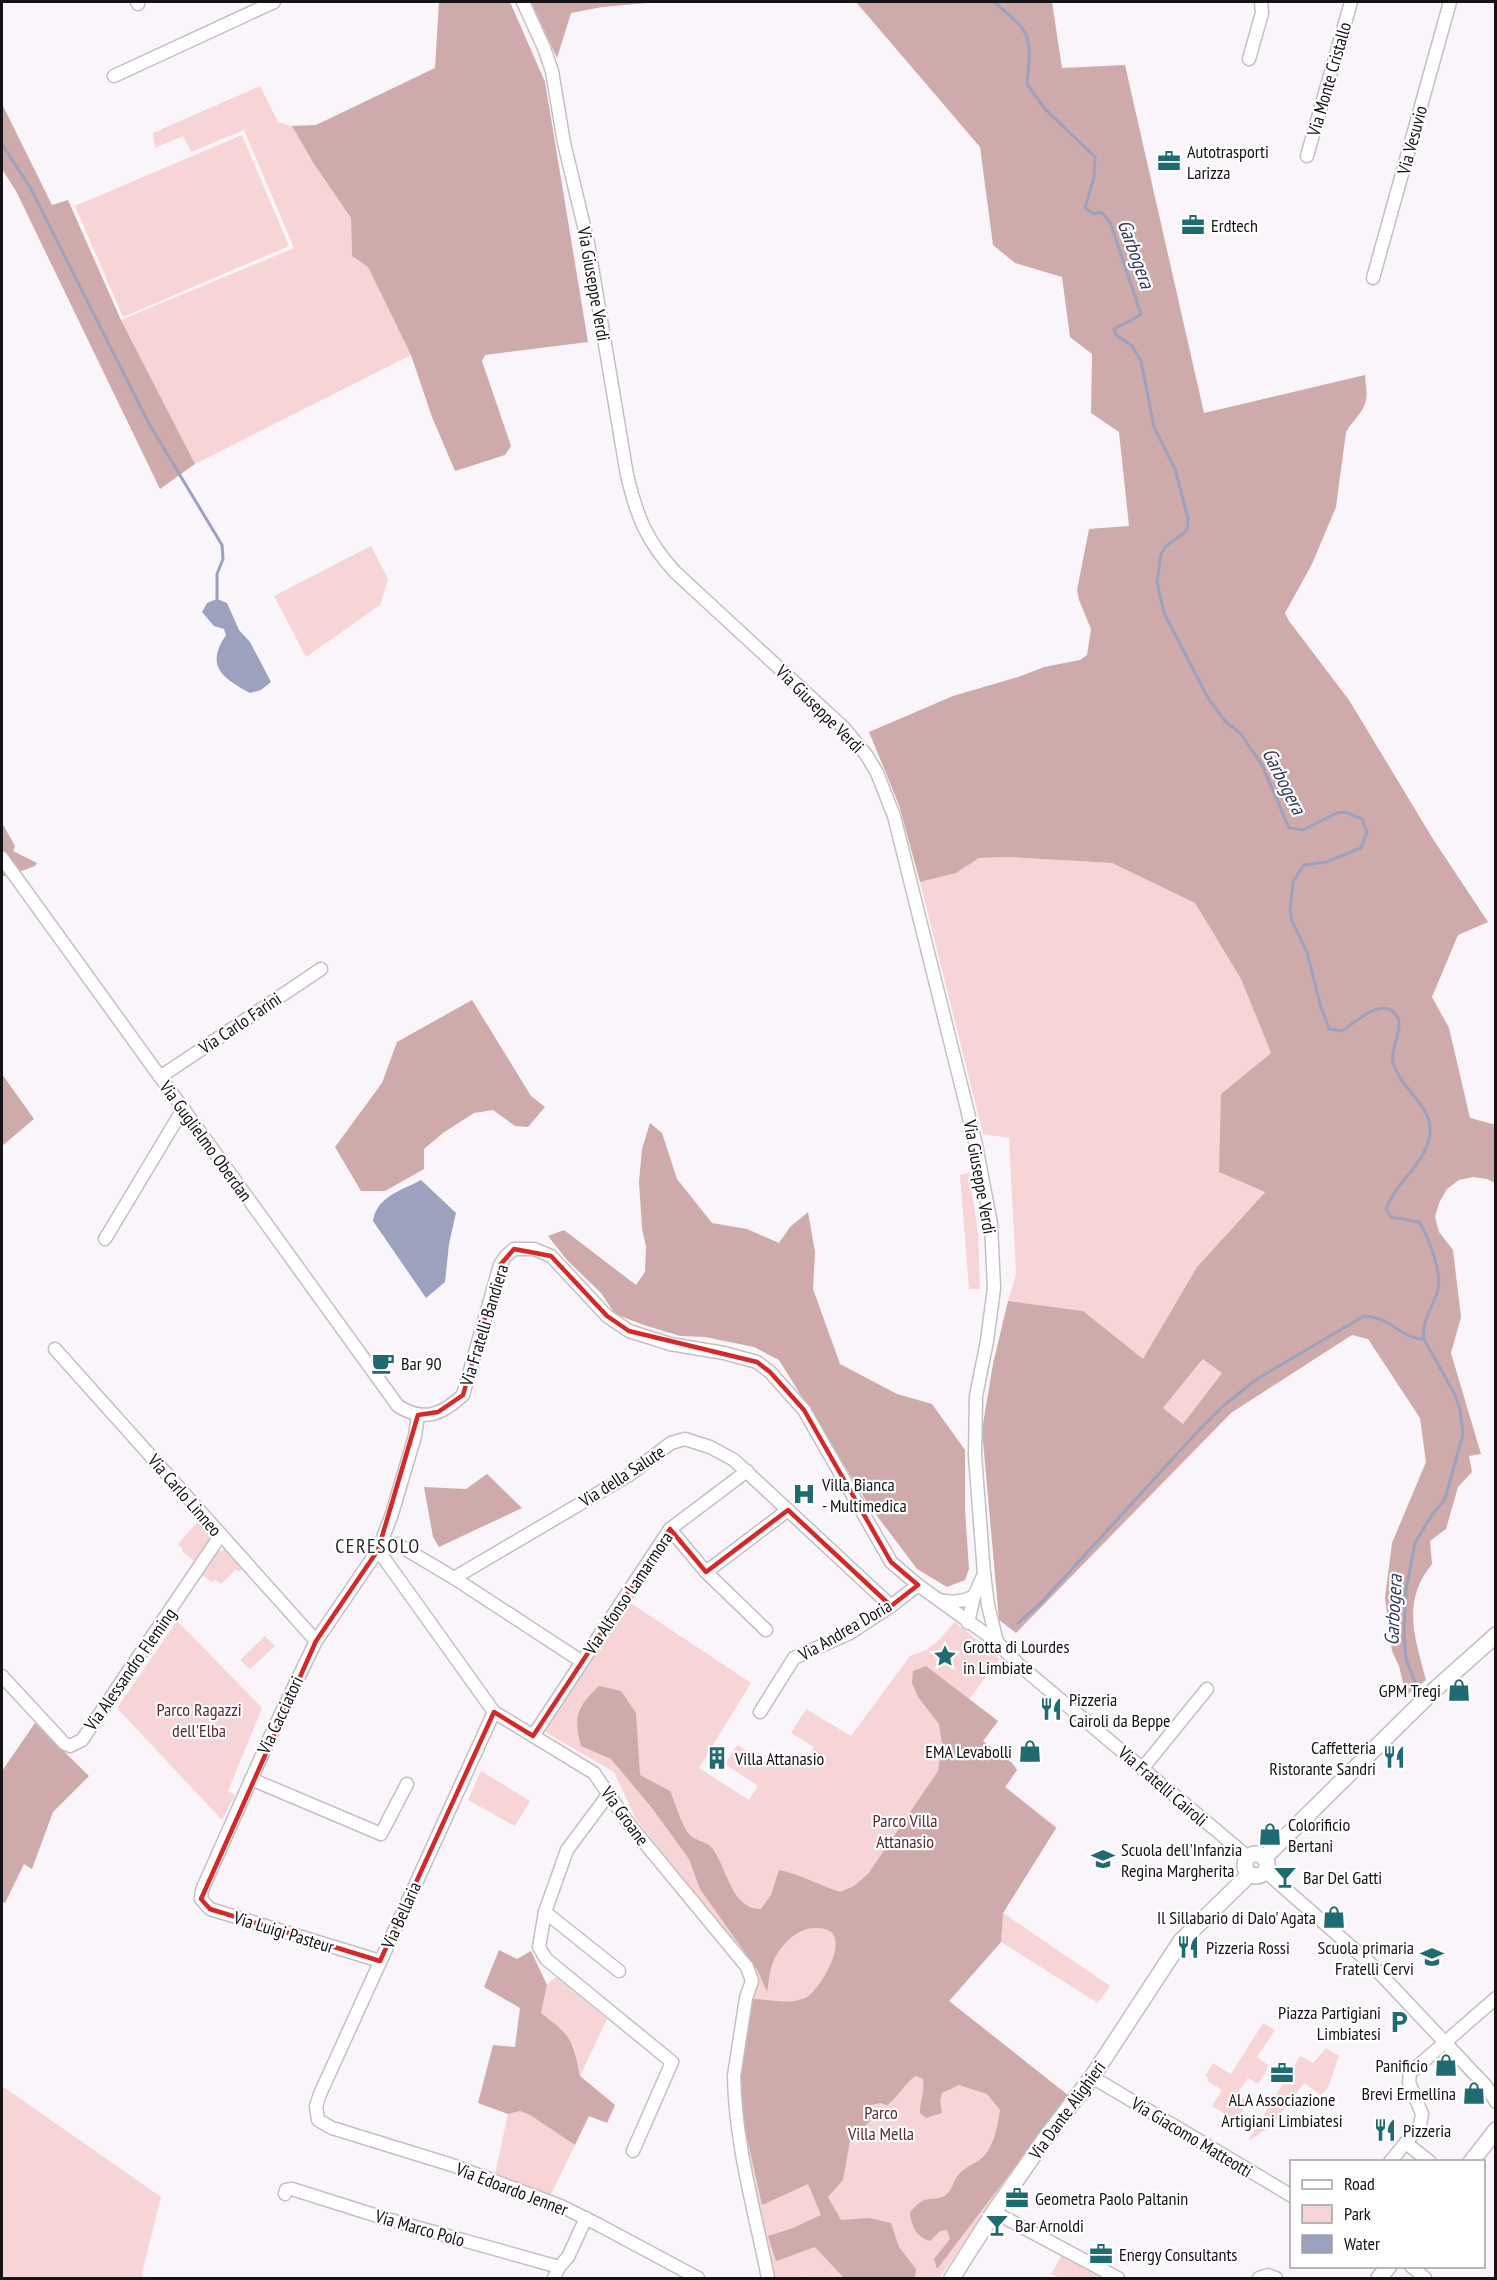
<svg xmlns="http://www.w3.org/2000/svg" width="1497" height="2280" viewBox="0 0 1497 2280" font-family="'PT Sans Narrow',sans-serif">
	<style>
		.green { fill: #f7d4d6 }
		.forest { fill: #ceaaab; fill-rule: evenodd }
		.water { fill: #9ca1be }
		.lines { fill: none; stroke-linecap: round; stroke-linejoin: round }
		.stream { stroke: #9ca1be; stroke-width: 3 }
		.minor-casing { stroke: #c4bfc4; stroke-width: 15 }
		.tertiary-casing { stroke: #c4bfc4; stroke-width: 18 }
		.minor { stroke: #fff; stroke-width: 12 }
		.tertiary { stroke: #fff; stroke-width: 15 }
		.marked { fill: none; stroke: #d62828; stroke-width: 4.5; stroke-linejoin: round }
		.labels { text-anchor: middle; dominant-baseline: central; stroke-width: 4.5; stroke-linejoin: round; paint-order: stroke }
		.street-label { font-size: 18px; fill: #151315; stroke: #fff }
		.poi-label { font-size: 18px; fill: #151315; stroke: #fff; text-anchor: start }
		.park-label { font-size: 18px; fill: #5b2a2f; stroke: #fff }
		.water-label { font-size: 20px; font-style: italic; fill: #343a63; stroke: #fff }
		.neighbourhood-label { font-size: 20px; letter-spacing: 1.5px; fill: #2e2a2e; stroke: #fff }
	</style>
	<rect width="100%" height="100%" fill="#faf5fa"/>
	<g class="green">
		<polygon points="260,86 278,122 292,126 314,164 351,218 352,256 368,267 411,355 195,464 121,320 294,248 244,130 191,152 183,136 155,148 153,133"/>
		<polygon points="242,135 289,246 123,317 75,206"/>
		<polygon points="371,546 388,579 380,605 306,657 274,596"/>
		<polygon points="1009,857 1112,863 1195,903 1241,979 1271,1053 1221,1094 1265,1191 1197,1267 1143,1360 1083,1311 1008,1301 1016,1274 1009,1138 983,1134 920,882 956,873 979,858"/>
		<polygon points="969,1173 978,1233 980,1289 969,1289 960,1175"/>
		<polygon points="1204,1359 1222,1373 1183,1424 1163,1408"/>
		<polygon points="199,1520 211,1532 212,1544 197,1564 182,1551 183,1549 178,1544"/>
		<polygon points="226,1550 242,1569 238,1572 236,1569 221,1584 215,1579 212,1582 202,1575 218,1551"/>
		<polygon points="629,1602 751,1683 699,1768 749,1800 758,1786 725,1764 737,1745 771,1765 778,1754 801,1768 814,1747 791,1733 806,1709 851,1736 910,1656 926,1650 936,1643 955,1622 1000,1659 969,1699 998,1721 983,1741 1012,1763 1017,1770 1005,1787 1057,1827 1003,1913 1110,1986 1098,2003 1001,1942 949,2001 1069,2096 939,2278 806,2278 802,2276 800,2278 773,2278 740,2113 739,2071 756,1973 636,1819 614,1772 542,1730"/>
		<polygon points="177,1621 262,1708 228,1791 235,1795 222,1820 117,1708"/>
		<polygon points="265,1636 275,1646 250,1669 240,1660"/>
		<polygon points="481,1771 530,1801 515,1826 468,1800"/>
		<polygon points="556,1977 607,2019 580,2076 574,2046 541,2013 547,1985"/>
		<polygon points="1263,2023 1275,2030 1257,2057 1269,2066 1258,2084 1248,2078 1237,2094 1248,2102 1237,2121 1212,2106 1222,2090 1207,2081 1209,2078 1205,2076 1213,2063 1231,2074"/>
		<polygon points="1326,2048 1339,2056 1328,2088 1321,2095 1304,2083 1271,2126 1250,2140 1249,2139 1300,2056 1313,2063"/>
		<polygon points="2,2086 161,2197 142,2273 143,2278 2,2278"/>
		<polygon points="520,2111 530,2115 575,2145 550,2196 495,2174 508,2114"/>
		<polygon points="1063,2253 1107,2278 1060,2278 1051,2274"/>
	</g>
	<g class="forest">
		<polygon points="439,2 510,2 545,82 588,342 485,355 482,361 511,446 505,455 455,471 432,417 411,355 368,267 352,256 351,218 314,164 292,126 316,125 435,68"/>
		<polygon points="531,2 660,2 602,7 571,13 557,58"/>
		<path d="M856,2H1052L1062,68L1125,65L1204,413L1365,375C1365,383 1368,392 1366,400C1364,412 1352,421 1346,432L1336,507L1312,564L1285,613L1289,621L1349,700L1433,839L1488,922L1458,935L1432,997L1449,1028L1470,1118L1496,1125L1495,1183L1487,1179L1473,1177L1459,1180L1447,1189L1439,1203L1435,1217L1439,1232L1453,1250L1461,1317L1451,1353L1481,1454L1469,1456L1472,1472L1458,1487L1446,1529L1430,1541L1432,1564C1401,1602 1415,1638 1426,1680L1406,1696L1399,1666L1392,1651L1385,1598L1392,1543L1426,1462L1420,1418L1368,1339L1352,1335L1231,1413L1016,1633L999,1620L982,1430L993,1364L1008,1301L1083,1311L1143,1359L1197,1267L1265,1192L1219,1172L1221,1094L1271,1053L1241,979L1195,903L1112,863L1009,857L979,858L956,873L920,882L899,805L869,732L953,696L1021,676L1044,667L1080,660L1087,655L1091,629L1079,600L1077,590L1089,529L1129,526L1119,432L1091,413L1092,354L1070,337L1062,277L1015,263L993,245L980,147ZM1203,1359L1222,1373L1183,1424L1163,1408Z"/>
		<polygon points="2,104 52,205 68,200 121,320 195,464 160,489 16,191 2,169"/>
		<polygon points="2,823 15,846 13,851 37,863 35,866 8,876 2,876"/>
		<polygon points="472,1000 531,1096 545,1107 528,1127 515,1126 493,1110 474,1113 443,1133 424,1149 424,1169 385,1191 361,1191 335,1147 382,1083 397,1042"/>
		<polygon points="2,1074 34,1119 2,1146"/>
		<polygon points="650,1123 662,1133 677,1179 712,1223 747,1229 779,1243 790,1227 808,1212 815,1252 813,1289 840,1364 897,1394 932,1404 965,1450 965,1509 969,1569 965,1580 947,1587 917,1569 868,1504 779,1360 754,1347 705,1337 680,1336 644,1325 615,1314 601,1293 567,1260 548,1236 564,1230 636,1285 645,1272 646,1247 642,1228 639,1182 642,1149"/>
		<polygon points="487,1474 522,1508 439,1547 433,1537 424,1487 466,1489"/>
		<path d="M926,1666L998,1721L983,1741L1012,1763L1017,1770L1005,1787L1056,1828L1003,1913L1001,1942L949,2001L1069,2096L937,2269L934,2259L950,2239L947,2230L940,2231L930,2241C916,2237 911,2225 910,2212C914,2208 919,2202 924,2200C932,2198 940,2200 947,2194C953,2189 953,2180 959,2174C965,2168 971,2165 978,2161C993,2152 998,2126 1000,2110L987,2094L959,2085L942,2093L940,2101L942,2113L926,2118L920,2113C920,2099 925,2095 923,2079L916,2076C904,2083 899,2097 887,2105L880,2103L871,2105L870,2121L850,2141L843,2180L828,2197L841,2220L869,2218L891,2223L899,2247L916,2269L915,2278H844L815,2247L776,2261L768,2236L793,2228L821,2215L808,2184L762,2205L742,2115L741,2072L753,1999C766,1999 781,2003 794,2001C798,2000 805,1999 807,1997C820,1988 842,1951 834,1936C831,1929 823,1928 815,1928C796,1928 778,1947 772,1965C769,1973 769,1983 767,1992L758,1971L700,1889L689,1859L652,1808L611,1759L581,1746C573,1716 577,1707 599,1686L621,1691L636,1713L640,1775L670,1791C676,1804 682,1829 692,1837C698,1841 707,1842 712,1848C727,1867 731,1910 761,1909L771,1895L779,1870C802,1875 818,1885 840,1892L854,1886L868,1874L938,1771L942,1744L939,1724L918,1697L912,1683L913,1671Z"/>
		<polygon points="35,1723 89,1776 53,1812 32,1869 24,1864 5,1903 2,1902 2,1771"/>
		<path d="M499,1950L517,1959L531,1951L547,1985L541,2013C571,2036 573,2039 580,2076L615,2105L607,2123L589,2116L575,2145L530,2115L520,2111L508,2114L478,2103L493,2045L515,2047L520,2008L484,1987Z"/>
	</g>
	<g class="water">
		<path d="M217,599L227,603L239,630L250,642L271,682L261,690L250,693C222,678 205,666 226,635L224,629L214,626L202,612L207,603Z"/>
		<path d="M421,1180L456,1213L449,1244L445,1282L426,1298L373,1221C377,1196 401,1191 421,1180Z"/>
	</g>
	<g class="lines">
		<g class="stream">
			<path d="M994,2C1032,34 1032,34 1027,84L1045,109L1095,157L1094,177L1085,208L1094,214L1101,212L1110,222L1141,314C1132,321 1124,323 1114,329L1116,335L1132,346L1141,361L1154,427L1175,469L1188,518L1187,529L1184,533L1165,547L1161,554L1157,582L1164,613L1208,698L1225,721L1240,733L1262,765L1289,828L1303,830L1337,813L1345,812L1362,819L1367,832L1361,848L1326,862L1304,865L1293,882L1290,910L1292,921L1307,952L1320,1004L1329,1029L1342,1031C1353,1024 1376,1002 1391,1010C1410,1022 1389,1046 1393,1062C1400,1091 1437,1106 1429,1139C1423,1166 1395,1183 1386,1209L1391,1217L1419,1222C1428,1236 1442,1272 1438,1289C1434,1307 1421,1319 1424,1339L1454,1393L1460,1409L1463,1434L1445,1499L1431,1516L1415,1543L1406,1590L1404,1635L1406,1659L1419,1692"/>
			<polyline points="2,144 31,189 148,422 222,545 223,559 217,574 217,599"/>
			<path d="M1018,1623L1040,1604L1199,1430L1223,1406L1257,1379L1364,1316C1392,1317 1400,1339 1424,1339"/>
		</g>
		<g class="minor-casing">
			<g id="minor">
				<polyline points="137,2 138,4"/>
				<path d="M523,2L544,48L552,71L564,143L588,243L627,475C637,517 646,540 675,572L844,728L867,756L877,773L894,816L976,1145L991,1224L994,1288L987,1341L976,1396L975,1455L984,1574L988,1605L997,1642"/>
				<polyline points="1249,59 1262,13 1261,2"/>
				<polyline points="114,76 274,2"/>
				<polyline points="1307,156 1351,2"/>
				<polyline points="1373,278 1450,2"/>
				<path d="M2,858L398,1406C424,1422 442,1415 463,1395L500,1265L505,1257L514,1249H534L551,1256L607,1316L629,1331L670,1344L724,1353L757,1362L770,1372L804,1410L891,1562L918,1585L997,1642L1018,1664L1248,1857"/>
				<polyline points="160,1077 321,969"/>
				<polyline points="105,1239 183,1109"/>
				<polyline points="55,1349 316,1641"/>
				<polyline points="670,1529 706,1572 766,1630"/>
				<path d="M378,1550L494,1712L594,1773L629,1824L747,1967L752,1981L746,1998L734,2076C735,2144 755,2212 768,2278"/>
				<polyline points="378,1550 397,1544 454,1578 581,1661"/>
				<polyline points="706,1572 788,1510"/>
				<polyline points="454,1578 629,1475 671,1443 685,1439 710,1447 734,1460 891,1606"/>
				<path d="M940,1600C953,1603 963,1602 974,1596"/>
				<polyline points="968,1623 974,1596 984,1574"/>
				<polyline points="2,1676 64,1743 70,1746 82,1740 220,1536"/>
				<polyline points="494,1712 320,2094 316,2106 318,2120 332,2128 452,2165 561,2206 599,2225 698,2278"/>
				<polyline points="760,1712 794,1658 850,1633 891,1606 918,1585"/>
				<polyline points="533,1736 670,1529 747,1471"/>
				<polyline points="1142,1769 1207,1689"/>
				<polyline points="251,1779 381,1834 407,1784"/>
				<polyline points="608,1795 567,1850 545,1912 619,1971"/>
				<polyline points="1265,1871 1372,1965 1486,2086 1496,2102"/>
				<polyline points="545,1912 539,1947 546,1959 672,2062 633,2151"/>
				<polyline points="380,1961 210,1909 201,1899 202,1890 275,1726 316,1641 378,1550 391,1517 415,1436 418,1415"/>
				<polyline points="1092,2077 1292,2196"/>
				<polyline points="1406,2143 1430,2162"/>
				<polyline points="1390,2162 1420,2125 1422,2114 1409,2082 1410,2073 1496,1998"/>
				<polyline points="285,2194 286,2190 292,2189 387,2219 559,2267"/>
				<polyline points="994,2212 1118,2278"/>
				<polyline points="1411,2266 1425,2278"/>
				<polyline points="554,2278 559,2267 568,2257 586,2218"/>
				<polyline points="1259,2278 1268,2275 1276,2278"/>
			</g>
		</g>
		<g class="tertiary-casing">
			<g id="tertiary">
				<circle cx="1256" cy="1865" r="11"/>
				<polyline points="1264,1858 1430,1694 1496,1635"/>
				<polyline points="1471,2162 1496,2130"/>
				<polyline points="952,2278 994,2212 1045,2139 1092,2077 1181,1941 1250,1874"/>
				<polyline points="1379,2278 1389,2266"/>
			</g>
		</g>
		<use href="#minor" class="minor"/>
		<use href="#tertiary" class="tertiary"/>
	</g>
	<path class="marked" d="M514,1249L551,1256L607,1316L629,1331L757,1362L770,1372L804,1410L891,1562L918,1585L891,1606L788,1510L706,1572L670,1529L533,1736L494,1712L380,1961L210,1909L201,1899L316,1641L378,1550L418,1415L438,1412L463,1395L500,1265Z"/>
	<defs>
		<g id="office-bare" transform="scale(1.8)"><path d="M-6-3h4V-5.5h4V-3h4V5H-6ZM-1-4.5V-3h2v-1.5ZM-6 0V1H6V0Z" fill="#206b71" stroke="#fff" stroke-width="2.5" paint-order="stroke"/></g>
		<g id="cafe-bare" transform="scale(1.8)"><path d="M-5.5-4.5H6V0H3Q3 3.5 0 3.5H-2.5Q-5.5 3.5-5.5 0ZM3-3.2v2h1.7v-2ZM-6 4.5H4V6H-6Z" fill="#206b71" stroke="#fff" stroke-width="2.5" paint-order="stroke"/></g>
		<g id="hospital-bare" transform="scale(1.8)"><path d="M-5-5h3v3.5h4V-5h3V5h-3V1.5h-4V5h-3Z" fill="#206b71" stroke="#fff" stroke-width="2.5" paint-order="stroke"/></g>
		<g id="sight-bare" transform="scale(1.8)"><path d="M0-6L1.8-2.2L6-1.7L2.9 1.2L3.7 5.4L0 3.3L-3.7 5.4L-2.9 1.2L-6-1.7L-1.8-2.2Z" fill="#206b71" stroke="#fff" stroke-width="2.5" paint-order="stroke"/></g>
		<g id="shop-bare" transform="scale(1.8)"><path d="M-5-2.5h2.3a2.7 3.5 0 0 1 5.4 0H5L5.5 6h-11ZM-1.5-2.5h3a1.5 2.3 0 0 0-3 0Z" fill="#206b71" stroke="#fff" stroke-width="2.5" paint-order="stroke"/></g>
		<g id="restaurant-bare" transform="scale(1.8)"><path d="M-5-6h1v4h1v-4h1v4h1v-4h1v5L-1.5 .5V6h-2V.5L-5-1ZM5-6V6H3V1.5H1.5Q1.5-4 5-6Z" fill="#206b71" stroke="#fff" stroke-width="2.5" paint-order="stroke"/></g>
		<g id="building-bare" transform="scale(1.8)"><path d="M-4-6H4V6H1V3H-1V6H-4ZM-2.5-4.3h1.7v1.8h-1.7ZM.8-4.3h1.7v1.8H.8ZM-2.5-1h1.7V.8h-1.7ZM.8-1h1.7V.8H.8Z" fill="#206b71" stroke="#fff" stroke-width="2.5" paint-order="stroke"/></g>
		<g id="school-bare" transform="scale(1.8)"><path d="M0-5L7-2L0 1L-7-2ZM-4 1L0 2.5L4 1V4Q0 6-4 4Z" fill="#206b71" stroke="#fff" stroke-width="2.5" paint-order="stroke"/></g>
		<g id="bar-bare" transform="scale(1.8)"><path d="M-6-5H6L.8 .8V4.5H3.5V6h-7V4.5H-.8V.8Z" fill="#206b71" stroke="#fff" stroke-width="2.5" paint-order="stroke"/></g>
		<g id="parking-bare" transform="scale(1.8)"><path d="M-3.5-5.5H1a3.5 3.5 0 0 1 0 7H-1V5.5H-3.5ZM-1-3.4V-.6H.8a1.4 1.4 0 0 0 0-2.8Z" fill="#206b71" stroke="#fff" stroke-width="2.5" paint-order="stroke"/></g>
	</defs>
	<g fill-rule="evenodd">
		<use href="#office-bare" x="1169" y="161"/>
		<use href="#office-bare" x="1193" y="225"/>
		<use href="#cafe-bare" x="383" y="1363"/>
		<use href="#hospital-bare" x="804" y="1494"/>
		<use href="#sight-bare" x="945" y="1656"/>
		<use href="#shop-bare" x="1459" y="1690"/>
		<use href="#restaurant-bare" x="1051" y="1709"/>
		<use href="#shop-bare" x="1030" y="1751"/>
		<use href="#restaurant-bare" x="1394" y="1757"/>
		<use href="#building-bare" x="717" y="1758"/>
		<use href="#shop-bare" x="1270" y="1834"/>
		<use href="#school-bare" x="1103" y="1859"/>
		<use href="#bar-bare" x="1285" y="1877"/>
		<use href="#shop-bare" x="1334" y="1917"/>
		<use href="#restaurant-bare" x="1188" y="1947"/>
		<use href="#school-bare" x="1432" y="1957"/>
		<use href="#parking-bare" x="1399" y="2022"/>
		<use href="#shop-bare" x="1446" y="2065"/>
		<use href="#office-bare" x="1282" y="2073"/>
		<use href="#shop-bare" x="1474" y="2093"/>
		<use href="#restaurant-bare" x="1385" y="2130"/>
		<use href="#office-bare" x="1017" y="2198"/>
		<use href="#bar-bare" x="997" y="2225"/>
		<use href="#office-bare" x="1101" y="2254"/>
	</g>
	<g class="labels">
		<g class="street-label">
			<text transform="translate(1329 79) rotate(-74)">Via Monte Cristallo</text>
			<text transform="translate(1412 140) rotate(-75)">Via Vesuvio</text>
			<text transform="translate(594 284) rotate(80)">Via Giuseppe Verdi</text>
			<text transform="translate(820 709) rotate(45)">Via Giuseppe Verdi</text>
			<text transform="translate(240 1023) rotate(-34)">Via Carlo Farini</text>
			<text transform="translate(206 1141) rotate(54)">Via Guglielmo Oberdan</text>
			<text transform="translate(980 1177) rotate(80)">Via Giuseppe Verdi</text>
			<text transform="translate(484 1325) rotate(-73)">Via Fratelli Bandiera</text>
			<text transform="translate(622 1476) rotate(-33)">Via della Salute</text>
			<text transform="translate(185 1495) rotate(49)">Via Carlo Linneo</text>
			<text transform="translate(628 1593) rotate(-56)">Via Alfonso Lamarmora</text>
			<text transform="translate(845 1630) rotate(-30)">Via Andrea Doria</text>
			<text transform="translate(130 1669) rotate(-55)">Via Alessandro Fleming</text>
			<text transform="translate(280 1715) rotate(-65)">Via Cacciatori</text>
			<text transform="translate(1163 1786) rotate(41)">Via Fratelli Cairoli</text>
			<text transform="translate(625 1816) rotate(54)">Via Groane</text>
			<text transform="translate(401 1915) rotate(-66)">Via Bellaria</text>
			<text transform="translate(284 1932) rotate(17)">Via Luigi Pasteur</text>
			<text transform="translate(1067 2110) rotate(-54)">Via Dante Alighieri</text>
			<text transform="translate(1192 2137) rotate(31)">Via Giacomo Matteotti</text>
			<text transform="translate(512 2189) rotate(21)">Via Edoardo Jenner</text>
			<text transform="translate(420 2228) rotate(16)">Via Marco Polo</text>
		</g>
		<g class="poi-label">
			<text x="1187" y="151">Autotrasporti<tspan x="1187" dy="21">Larizza</tspan></text>
			<text x="1211" y="225">Erdtech</text>
			<text x="401" y="1363">Bar 90</text>
			<text x="822" y="1484">Villa Bianca<tspan x="822" dy="21">- Multimedica</tspan></text>
			<text x="963" y="1646">Grotta di Lourdes<tspan x="963" dy="21">in Limbiate</tspan></text>
			<text x="1441" y="1690" text-anchor="end">GPM Tregi</text>
			<text x="1069" y="1699">Pizzeria<tspan x="1069" dy="21">Cairoli da Beppe</tspan></text>
			<text x="1376" y="1747" text-anchor="end">Caffetteria<tspan x="1376" dy="21">Ristorante Sandri</tspan></text>
			<text x="1012" y="1751" text-anchor="end">EMA Levabolli</text>
			<text x="735" y="1758">Villa Attanasio</text>
			<text x="1288" y="1824">Colorificio<tspan x="1288" dy="21">Bertani</tspan></text>
			<text x="1121" y="1849">Scuola dell'Infanzia<tspan x="1121" dy="21">Regina Margherita</tspan></text>
			<text x="1303" y="1877">Bar Del Gatti</text>
			<text x="1316" y="1917" text-anchor="end">Il Sillabario di Dalo' Agata</text>
			<text x="1206" y="1947">Pizzeria Rossi</text>
			<text x="1414" y="1947" text-anchor="end">Scuola primaria<tspan x="1414" dy="21">Fratelli Cervi</tspan></text>
			<text x="1381" y="2012" text-anchor="end">Piazza Partigiani<tspan x="1381" dy="21">Limbiatesi</tspan></text>
			<text x="1428" y="2065" text-anchor="end">Panificio</text>
			<text x="1456" y="2093" text-anchor="end">Brevi Ermellina</text>
			<text x="1282" y="2099" text-anchor="middle">ALA Associazione<tspan x="1282" dy="21">Artigiani Limbiatesi</tspan></text>
			<text x="1403" y="2130">Pizzeria</text>
			<text x="1035" y="2198">Geometra Paolo Paltanin</text>
			<text x="1015" y="2225">Bar Arnoldi</text>
			<text x="1119" y="2254">Energy Consultants</text>
		</g>
		<g class="park-label">
			<text x="199" y="1709">Parco Ragazzi<tspan x="199" dy="21">dell'Elba</tspan></text>
			<text x="905" y="1820">Parco Villa<tspan x="905" dy="21">Attanasio</tspan></text>
			<text x="881" y="2112">Parco<tspan x="881" dy="21">Villa Mella</tspan></text>
		</g>
		<g class="water-label">
			<text transform="translate(1136 254) rotate(70)">Garbogera</text>
			<text transform="translate(1284 781) rotate(63)">Garbogera</text>
			<text transform="translate(1393 1610) rotate(-87)">Garbogera</text>
		</g>
		<g class="neighbourhood-label">
			<text x="378" y="1546">CERESOLO</text>
		</g>
	</g>
	<rect width="1497" height="2280" fill="none" stroke="#151315" stroke-width="6"/>
	<rect x="1290" y="2160" width="195" height="108" fill="#ffffff" stroke="#a1a1a1" stroke-width="1.5"/>
	<rect x="1302" y="2180" width="30" height="9" fill="#ffffff" stroke="#a1a1a1" stroke-width="1.5"/>
	<text x="1344" y="2190" font-size="18" fill="#151315">Road</text>
	<rect x="1302" y="2205" width="30" height="18" fill="#f7d4d6" stroke="#a1a1a1" stroke-width="1.5"/>
	<text x="1344" y="2220" font-size="18" fill="#151315">Park</text>
	<rect x="1302" y="2235" width="30" height="18" fill="#9ca1be" stroke="#a1a1a1" stroke-width="1.5"/>
	<text x="1344" y="2250" font-size="18" fill="#151315">Water</text>
</svg>
